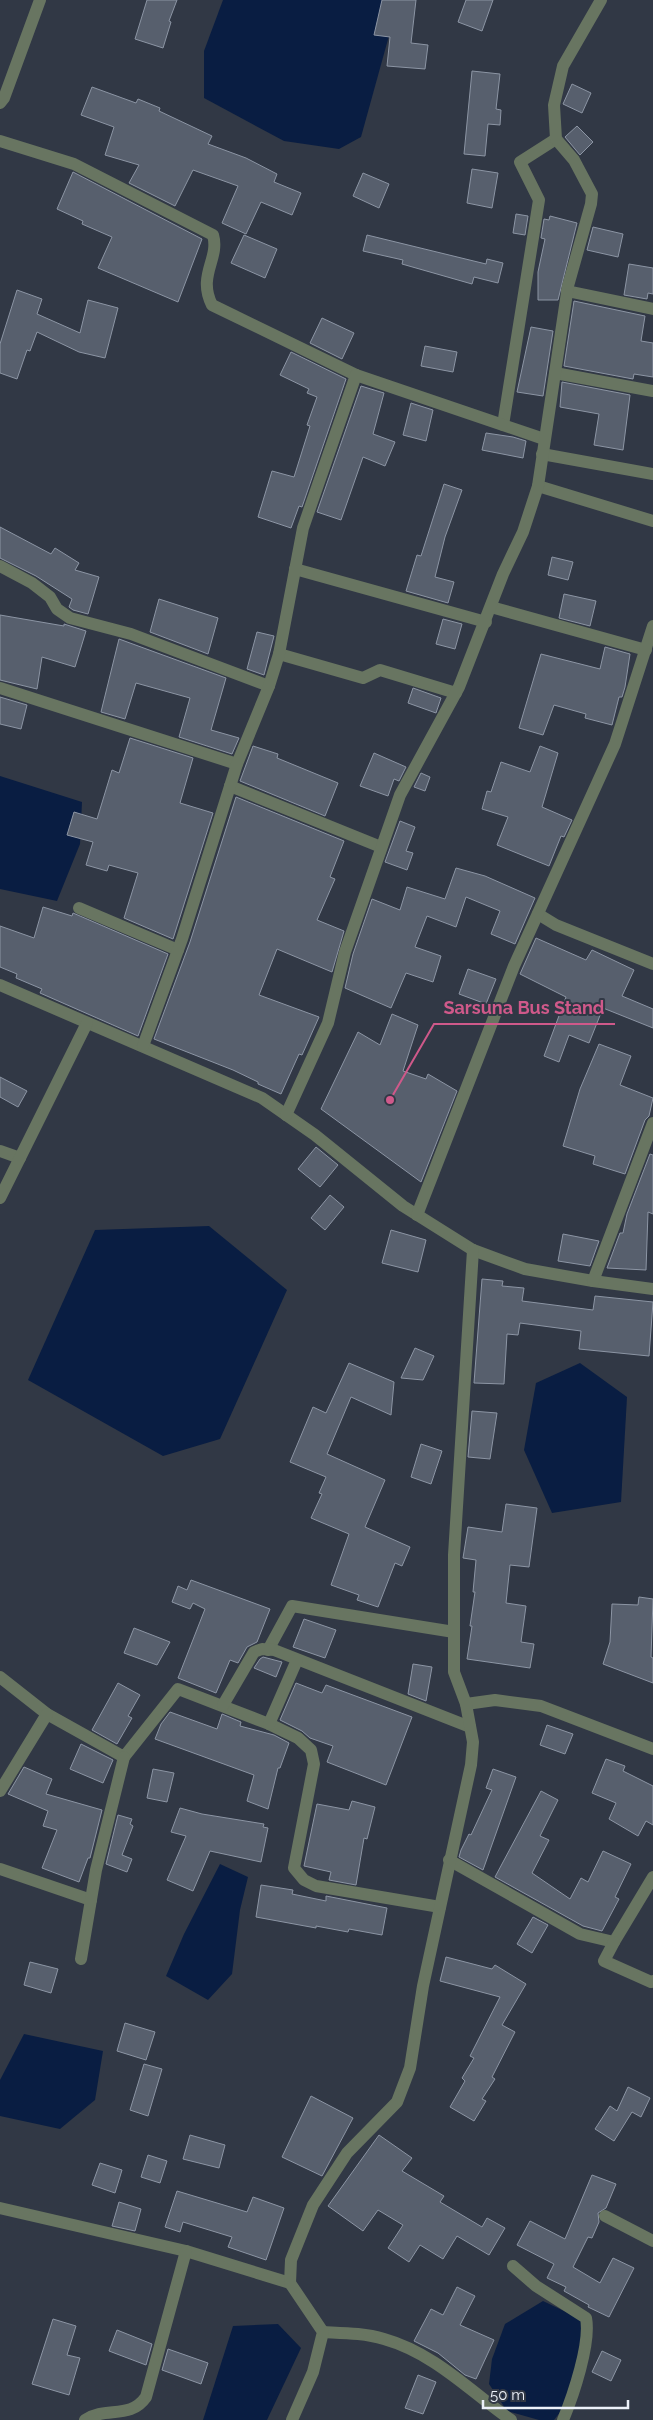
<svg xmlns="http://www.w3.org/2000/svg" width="653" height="2420" viewBox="0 0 653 2420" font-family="Raleway,sans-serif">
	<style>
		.water { fill: #091d42 }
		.building { fill: #575f6d; stroke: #8c95a4 }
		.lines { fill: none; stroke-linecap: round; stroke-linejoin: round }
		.minor { stroke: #687561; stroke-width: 12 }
		.leader { fill: none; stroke: #cf598a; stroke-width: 2 }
		.callout-dot { fill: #cf598a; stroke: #313845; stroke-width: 2 }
		.callout-label { font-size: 18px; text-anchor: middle; font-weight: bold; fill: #cf598a; stroke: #313845; stroke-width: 4; stroke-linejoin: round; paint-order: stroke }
	</style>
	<rect width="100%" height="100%" fill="#313845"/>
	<g class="water">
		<polygon points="223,0 391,0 395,14 361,137 339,149 284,141 204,98 204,51"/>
		<polygon points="0,776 82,802 80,844 57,901 0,889"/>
		<polygon points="209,1226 287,1290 220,1439 163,1456 28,1380 95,1230"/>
		<polygon points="580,1363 627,1397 621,1502 552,1513 524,1450 536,1383"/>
		<polygon points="220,1864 248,1877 240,1910 232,1974 208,2000 166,1976 184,1934"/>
		<polygon points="24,2034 103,2051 95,2100 60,2129 0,2116 0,2080"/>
		<polygon points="543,2301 585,2321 568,2402 554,2420 539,2420 507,2411 489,2384 492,2359 505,2324"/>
		<polygon points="278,2324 301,2348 267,2420 203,2420 233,2326"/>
	</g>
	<g class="building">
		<polygon points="147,0 177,0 169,21 171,22 163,48 135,39"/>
		<polygon points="382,0 416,0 411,43 428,45 425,69 387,66 390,37 374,35"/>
		<polygon points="466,0 493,0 482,31 458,22"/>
		<polygon points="472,71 500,74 496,109 501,110 500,125 488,124 485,156 464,154"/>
		<polygon points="572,84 591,93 582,113 563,104"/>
		<polygon points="92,87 136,103 138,99 160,108 159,111 212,136 208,144 246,158 277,174 274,182 301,193 292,215 261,202 246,234 222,223 238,186 193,170 175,206 129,183 139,165 105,155 114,127 81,115"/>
		<polygon points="577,126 593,142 580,155 565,137"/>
		<polygon points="472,169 498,173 492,208 467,203"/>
		<polygon points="73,172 202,239 178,302 98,268 112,237 82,224 83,221 57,209"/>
		<polygon points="363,173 389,184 379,208 353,196"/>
		<polygon points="516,214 528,216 525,235 513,233"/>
		<polygon points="550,216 577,223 558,300 538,300 538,272 545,239 541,238 544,219 549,220"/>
		<polygon points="593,227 623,234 618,257 587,250"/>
		<polygon points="244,235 277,249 265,278 231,263"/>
		<polygon points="367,235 486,264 487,259 503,263 498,283 474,277 472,284 402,264 403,260 363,251"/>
		<polygon points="629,264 653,268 653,294 648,293 647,299 624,295"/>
		<polygon points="17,290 42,299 37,314 80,333 88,300 118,308 105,358 79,352 37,332 30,351 27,350 17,379 0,373 0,344"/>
		<polygon points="574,301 645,316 641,341 653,343 653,377 634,374 633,379 564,366"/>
		<polygon points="322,318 354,333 342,359 310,343"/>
		<polygon points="531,327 553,331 543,396 517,392"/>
		<polygon points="425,346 457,352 453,372 421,366"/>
		<polygon points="291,352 346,379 302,507 299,506 291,528 258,517 272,471 294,477 310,426 307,425 317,397 307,393 309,389 280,375"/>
		<polygon points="562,382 630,395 623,450 594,445 599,414 560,407"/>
		<polygon points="361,386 384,393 373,434 395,442 385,466 363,457 341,520 317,512"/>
		<polygon points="411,403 433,410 426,441 403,435"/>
		<polygon points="486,433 513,437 526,441 523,458 482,450"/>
		<polygon points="444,484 462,490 445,537 435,577 454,582 448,603 406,591 417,555 421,556"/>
		<polygon points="0,527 51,554 55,548 79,563 75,570 99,577 88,614 73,610 69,607 72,599 36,576 0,558"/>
		<polygon points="552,557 573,562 568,580 548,575"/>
		<polygon points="564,594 596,601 590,626 559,618"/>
		<polygon points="159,599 218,618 208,654 150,632"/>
		<polygon points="0,615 64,626 64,624 86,631 75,667 42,657 37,689 0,680"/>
		<polygon points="443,619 462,624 455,649 436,644"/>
		<polygon points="257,632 274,636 264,675 247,669"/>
		<polygon points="119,639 226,678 211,730 239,738 232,754 179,737 190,698 136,683 125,719 101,712"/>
		<polygon points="605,647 630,654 625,687 622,697 619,697 612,725 585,718 586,714 554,705 543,735 519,728 541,654 600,669"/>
		<polygon points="413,688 441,698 436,713 408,703"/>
		<polygon points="0,697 27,705 21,729 0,724"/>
		<polygon points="130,738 193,758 180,803 213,813 173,939 124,918 138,873 109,865 107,871 86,865 93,842 67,835 74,812 97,819 112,770 119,773"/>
		<polygon points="253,746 278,754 277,758 338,783 325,816 240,781"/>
		<polygon points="540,746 558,753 542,807 572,820 564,837 561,836 549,866 497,845 508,817 482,809 487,791 491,792 501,762 530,772"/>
		<polygon points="374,753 406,767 399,781 394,779 388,796 360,786"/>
		<polygon points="421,773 430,777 425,791 414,787"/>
		<polygon points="236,797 344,841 330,877 335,879 317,920 344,931 332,972 277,949 259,995 319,1017 302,1055 299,1054 281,1094 258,1084 258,1082 233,1070 154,1039 190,942"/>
		<polygon points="400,821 415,827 406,851 413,853 407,870 385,862"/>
		<polygon points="456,868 485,876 535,898 515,944 491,934 500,911 466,897 456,927 427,916 415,947 441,956 433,982 406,973 391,1008 345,988 353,954 372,899 400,910 407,887 445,899"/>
		<polygon points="43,907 72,916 73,913 168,954 138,1036 40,993 42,989 16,978 17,974 0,967 0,926 34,938"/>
		<polygon points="536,938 586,960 592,950 634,970 622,996 653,1009 653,1028 603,1008 589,1043 569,1035 559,1062 544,1056 566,997 520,974"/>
		<polygon points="468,969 496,979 486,1004 459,994"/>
		<polygon points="392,1014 418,1025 403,1071 426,1079 428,1074 457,1091 421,1182 321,1109 358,1032 380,1045"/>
		<polygon points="599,1044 631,1056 620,1085 653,1098 649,1116 645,1120 625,1174 593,1164 595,1156 563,1146 580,1089"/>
		<polygon points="0,1077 27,1091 18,1107 0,1097"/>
		<polygon points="316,1147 338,1165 320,1187 298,1169"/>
		<polygon points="650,1154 653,1155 653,1214 648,1212 646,1270 607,1268 620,1233 623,1233 627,1214"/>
		<polygon points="330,1195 344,1207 325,1230 311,1218"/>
		<polygon points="391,1230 426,1240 418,1272 382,1263"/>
		<polygon points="563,1234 599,1241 590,1266 558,1261"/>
		<polygon points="482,1279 503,1281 502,1286 524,1288 522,1301 593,1310 595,1296 653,1302 649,1356 579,1349 581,1331 520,1323 518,1335 507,1334 504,1384 474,1383"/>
		<polygon points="415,1348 434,1356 423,1380 401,1378"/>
		<polygon points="349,1363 394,1382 391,1415 351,1397 327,1454 385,1480 365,1527 410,1547 402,1566 395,1563 378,1607 357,1600 359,1595 331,1585 349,1534 311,1518 322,1494 319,1493 326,1477 290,1462 313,1407 326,1413"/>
		<polygon points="472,1411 497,1413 490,1459 468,1457"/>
		<polygon points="421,1444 442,1451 431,1484 411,1477"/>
		<polygon points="506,1504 537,1508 529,1567 510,1565 506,1603 526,1606 521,1642 534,1644 530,1668 467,1659 472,1626 470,1626 475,1592 473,1592 476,1560 463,1558 468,1527 502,1532"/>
		<polygon points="191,1580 270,1609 257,1642 247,1647 238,1663 230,1660 216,1693 178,1678 205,1609 193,1603 190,1609 172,1602 178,1586 187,1590"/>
		<polygon points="639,1597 653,1599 651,1657 653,1658 653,1683 603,1664 610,1642 612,1604 638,1605"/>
		<polygon points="304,1619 336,1630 325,1658 293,1647"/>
		<polygon points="134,1628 170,1642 157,1665 124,1653"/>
		<polygon points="263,1657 282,1662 276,1677 254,1668 260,1659"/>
		<polygon points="413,1664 432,1667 426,1701 408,1694"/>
		<polygon points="118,1683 140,1695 128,1716 132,1718 117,1744 92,1730"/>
		<polygon points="296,1683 322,1693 326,1685 412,1717 386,1785 327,1762 333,1746 310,1738 302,1731 280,1720"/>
		<polygon points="170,1712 217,1729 222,1714 241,1722 240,1726 274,1735 289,1743 280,1768 278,1768 268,1809 247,1801 254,1775 155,1739 161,1724"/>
		<polygon points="547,1725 573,1734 565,1754 540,1745"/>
		<polygon points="81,1744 113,1760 103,1783 70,1769"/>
		<polygon points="606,1759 625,1766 623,1771 653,1786 653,1825 646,1821 638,1836 609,1819 616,1803 592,1793"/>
		<polygon points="24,1767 52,1779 46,1794 102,1810 90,1858 88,1858 79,1882 42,1868 57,1830 43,1826 48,1811 8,1794"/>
		<polygon points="153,1769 174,1773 167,1802 147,1798"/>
		<polygon points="493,1769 516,1777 483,1870 459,1857 461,1850 469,1834 471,1835 492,1790 486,1788"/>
		<polygon points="541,1791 558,1800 540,1836 549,1840 532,1873 570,1899 581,1878 588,1882 603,1851 631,1864 615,1897 619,1899 602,1931 583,1926 495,1877"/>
		<polygon points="352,1801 375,1807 367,1839 364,1838 356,1885 329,1880 331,1872 304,1866 317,1804 349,1810"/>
		<polygon points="180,1808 202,1814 264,1824 263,1827 268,1828 261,1862 210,1851 193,1891 167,1880 186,1836 171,1832"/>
		<polygon points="118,1815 132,1819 130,1824 133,1826 122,1855 132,1859 127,1872 106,1864"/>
		<polygon points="261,1885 293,1890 292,1894 326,1901 326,1896 387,1908 382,1935 349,1929 348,1932 316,1926 316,1928 256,1917"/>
		<polygon points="533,1917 548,1925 532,1953 517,1944"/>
		<polygon points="446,1957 492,1969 495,1965 526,1984 502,2025 515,2032 492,2077 495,2079 482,2099 486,2101 474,2121 450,2107 465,2081 462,2078 474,2058 470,2056 500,1997 440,1981"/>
		<polygon points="30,1962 58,1969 51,1993 24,1985"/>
		<polygon points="125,2023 155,2032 146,2060 117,2051"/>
		<polygon points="144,2064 162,2069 148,2116 130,2110"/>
		<polygon points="628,2087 650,2098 641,2117 632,2112 614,2141 595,2129 610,2106 617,2111"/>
		<polygon points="311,2096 353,2118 322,2176 282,2157"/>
		<polygon points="190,2135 225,2145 219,2168 183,2159"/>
		<polygon points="379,2135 412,2158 402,2171 444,2196 440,2202 482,2227 487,2218 505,2228 489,2255 457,2236 443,2259 420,2245 409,2262 388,2248 403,2225 378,2210 363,2231 328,2206"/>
		<polygon points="148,2155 167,2161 160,2183 141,2177"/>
		<polygon points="100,2163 122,2170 115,2193 92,2185"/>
		<polygon points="592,2175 616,2184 606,2208 598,2213 599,2222 592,2238 588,2237 573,2267 600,2283 613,2258 634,2268 609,2317 588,2307 589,2305 564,2291 566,2287 547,2278 554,2264 517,2245 530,2221 565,2239"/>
		<polygon points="177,2191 247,2212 253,2197 284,2208 266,2260 228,2247 232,2237 183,2222 180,2232 165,2227"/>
		<polygon points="119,2202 141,2209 135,2231 112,2226"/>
		<polygon points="457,2287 475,2296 460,2325 494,2340 476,2379 465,2375 438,2353 414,2341 431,2309 443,2315"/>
		<polygon points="53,2319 76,2326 67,2355 80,2358 69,2395 32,2384"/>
		<polygon points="117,2330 152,2344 146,2365 109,2351"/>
		<polygon points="168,2349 208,2363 201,2384 162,2370"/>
		<polygon points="602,2351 621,2360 611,2381 592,2372"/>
		<polygon points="418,2375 436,2382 423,2414 405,2408"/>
	</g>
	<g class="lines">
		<g class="minor">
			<polyline points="0,103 4,98 40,0"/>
			<path d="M0,141L74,164L213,235C220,259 197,275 212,305L356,375"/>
			<polyline points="567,291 653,309"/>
			<polyline points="555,373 653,391"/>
			<polyline points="503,425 539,200 520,162 556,139"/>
			<polyline points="542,454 653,474"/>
			<polyline points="538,486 653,521"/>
			<polyline points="0,566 32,583 50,597 57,609 70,618 131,634 269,686"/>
			<polyline points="295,569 486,622"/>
			<polyline points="491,607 646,650"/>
			<polyline points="279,654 363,678 380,670 456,693"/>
			<polyline points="0,688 237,764"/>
			<polyline points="230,786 381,847"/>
			<polyline points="79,908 178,950"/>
			<polyline points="538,914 556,925 653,964"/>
			<polyline points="0,985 262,1098 315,1135 403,1206 473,1250 525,1269 593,1281 653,1289"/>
			<polyline points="143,1046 182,939 237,764 269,686 279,654 303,528 356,375 544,439"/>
			<polyline points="286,1115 328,1023 345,952 400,795 459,687 503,574 523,532 538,486 568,286 591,204 592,194 574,160 556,139 554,105 563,66 601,0"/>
			<polyline points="0,1151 20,1158"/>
			<polyline points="0,1198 87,1023"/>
			<polyline points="417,1215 514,966 615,744 653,626"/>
			<polyline points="593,1281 653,1123"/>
			<polyline points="268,1650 292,1606 454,1632"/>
			<polyline points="0,1677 47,1714 124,1757 178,1689 269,1724 298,1738 311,1750 314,1764 294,1868 304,1880 316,1886 440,1907"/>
			<polyline points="466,1704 495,1700 541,1706 653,1749"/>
			<polyline points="223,1705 254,1652 262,1649 274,1650 470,1727"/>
			<polyline points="269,1724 297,1660"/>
			<polyline points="0,1791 47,1714"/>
			<polyline points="449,1860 580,1934 614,1942 653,1877"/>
			<polyline points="0,1869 91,1900"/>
			<polyline points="614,1942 604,1961 651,1982 653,1981"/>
			<polyline points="81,1959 96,1870 124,1757"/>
			<polyline points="0,2208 186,2251 290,2283"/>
			<polyline points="605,2216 653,2241"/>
			<path d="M513,2266L536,2286L586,2318C591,2343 573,2396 563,2420"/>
			<path d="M323,2332C343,2333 364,2333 384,2339C434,2353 470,2391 511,2420"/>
			<path d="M85,2420C106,2406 130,2420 146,2397L186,2251"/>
			<polyline points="292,2420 313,2372 323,2332 290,2283 291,2260 313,2205 347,2153 397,2102 410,2068 423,1986 471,1765 473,1742 466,1704 454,1672 454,1555 473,1250"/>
		</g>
	</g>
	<path class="leader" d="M390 1100L434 1024H615"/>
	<circle class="callout-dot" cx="390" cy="1100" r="5"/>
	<g class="callout-label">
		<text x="524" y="1014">Sarsuna Bus Stand</text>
	</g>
	<path d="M483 2400v8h145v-8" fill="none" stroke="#ecf1f9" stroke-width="2.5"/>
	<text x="490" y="2400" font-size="15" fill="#ecf1f9" stroke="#313845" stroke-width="4" paint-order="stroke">50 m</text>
</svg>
